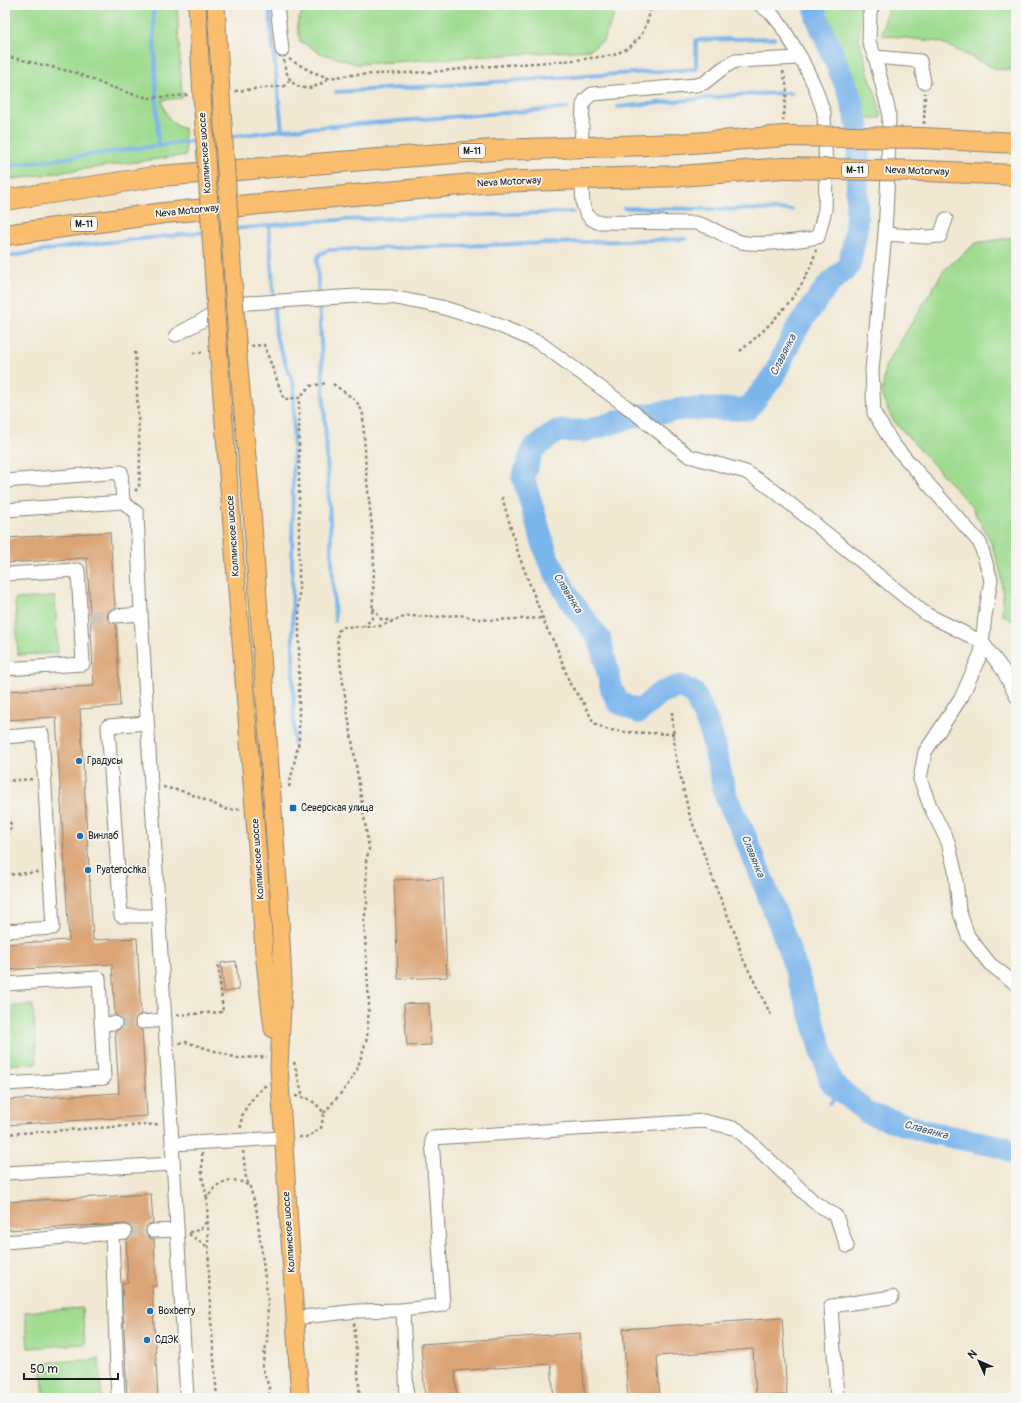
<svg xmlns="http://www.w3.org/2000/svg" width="1021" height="1403" viewBox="0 0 1021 1403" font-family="Pangolin,sans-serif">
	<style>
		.green { fill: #9fdc90; stroke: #5e7c56 }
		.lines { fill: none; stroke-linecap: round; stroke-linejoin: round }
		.stream { stroke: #7ab5ec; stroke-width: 4 }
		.river { stroke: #7ab5ec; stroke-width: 23 }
		.building { fill: #dba476 }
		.minor-tunnel { stroke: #d1c9b8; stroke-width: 13; stroke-dasharray: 13 6; stroke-linecap: butt }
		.minor-casing { stroke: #868278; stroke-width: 15 }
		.major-casing { stroke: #868278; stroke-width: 19 }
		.highway-casing { stroke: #868278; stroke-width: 22 }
		.path { stroke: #868278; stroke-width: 2.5; stroke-dasharray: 3 3; stroke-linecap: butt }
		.minor { stroke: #fff; stroke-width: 13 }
		.major { stroke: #fabe6e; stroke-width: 17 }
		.highway { stroke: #fabe6e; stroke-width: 20 }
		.major-bridge-casing { stroke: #868278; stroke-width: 19; stroke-linecap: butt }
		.highway-bridge-casing { stroke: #868278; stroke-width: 22; stroke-linecap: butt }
		.major-bridge { stroke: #fabe6e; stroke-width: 17 }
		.highway-bridge { stroke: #fabe6e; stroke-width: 20 }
		.poi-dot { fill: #1f6fb2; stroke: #f6f6f2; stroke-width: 1.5 }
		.labels { text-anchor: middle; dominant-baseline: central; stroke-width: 3.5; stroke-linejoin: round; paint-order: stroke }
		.shield { fill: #f6f6f2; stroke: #5d5d5c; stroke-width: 1 }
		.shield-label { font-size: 9px; font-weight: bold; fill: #1c1c1c }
		.street-label { font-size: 10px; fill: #1c1c1c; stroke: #f6f6f2 }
		.poi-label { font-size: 10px; fill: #1c1c1c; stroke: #f6f6f2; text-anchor: start }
		.water-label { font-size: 11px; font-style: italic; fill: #42596f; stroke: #f6f6f2 }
	</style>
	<rect width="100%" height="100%" fill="#f6f6f2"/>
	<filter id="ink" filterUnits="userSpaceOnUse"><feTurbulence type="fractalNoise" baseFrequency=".025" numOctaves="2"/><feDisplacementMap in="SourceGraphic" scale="8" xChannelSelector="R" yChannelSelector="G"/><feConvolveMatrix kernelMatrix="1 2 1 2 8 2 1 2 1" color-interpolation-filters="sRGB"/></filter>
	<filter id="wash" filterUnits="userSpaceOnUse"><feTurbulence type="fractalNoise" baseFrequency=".012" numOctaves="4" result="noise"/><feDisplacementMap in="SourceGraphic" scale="16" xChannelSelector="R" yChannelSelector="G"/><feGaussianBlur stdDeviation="0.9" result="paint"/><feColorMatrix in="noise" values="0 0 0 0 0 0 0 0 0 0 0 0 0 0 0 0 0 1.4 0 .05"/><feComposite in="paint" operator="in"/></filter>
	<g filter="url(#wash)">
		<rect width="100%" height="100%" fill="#f1e8d3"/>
		<g class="green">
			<path d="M5,5H177L182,98L162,100C164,111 171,127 184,128L186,155L5,180Z"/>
			<polygon points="305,5 612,5 613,18 603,41 589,50 357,64 320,53 300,41 297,24"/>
			<polygon points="822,5 861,5 859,37 868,72 878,102 881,118 858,118 855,95 822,10"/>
			<polygon points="890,5 1016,5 1016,70 996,69 940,42 882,35 886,14"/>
			<polygon points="1016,237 1016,623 1002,614 1003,597 1000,569 990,540 971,506 893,420 882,397 885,367 944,270 976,243"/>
			<polygon points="55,597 58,653 18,655 15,599"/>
			<polygon points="33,1005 37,1063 5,1065 5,1007"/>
			<polygon points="82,1308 85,1344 28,1348 25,1312"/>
			<polygon points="99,1359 102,1398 44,1398 41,1363"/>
		</g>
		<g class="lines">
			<g class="stream">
				<polyline points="153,5 158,146"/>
				<polyline points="269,5 282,130"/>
				<polyline points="336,92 696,69 696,40 774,38"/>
				<polyline points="618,107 748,94 792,93"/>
				<polyline points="227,137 282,130 567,108"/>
				<polyline points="5,166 200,140"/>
				<polyline points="624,208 792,210"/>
				<polyline points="269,225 276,337 294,386 292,564 294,743"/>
				<polyline points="234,229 312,221 573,212"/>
				<polyline points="5,257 73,246 207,232"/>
				<polyline points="335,621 317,260 320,254 328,250 686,239"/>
				<polyline points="830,1104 841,1090"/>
			</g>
			<polyline class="river" points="815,5 817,18 850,95 859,131 856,231 849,266 828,285 797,328 773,377 748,409 684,409 637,416 585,431 557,431 533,449 523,477 548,559 570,600 600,640 612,690 618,702 639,712 660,693 680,686 694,693 710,729 726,797 745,836 787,943 816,1031 831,1082 868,1113 928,1132 1003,1147 1016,1154"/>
		</g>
		<g id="blocks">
			<g class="building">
				<polygon points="110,532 115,608 110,610 107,616 109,621 116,624 120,706 80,709 93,940 137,938 141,1014 137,1016 134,1022 136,1027 142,1030 147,1116 5,1125 5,1100 119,1093 115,1031 120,1029 123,1023 121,1018 115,1015 112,964 5,970 5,944 69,940 56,717 5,720 5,691 94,686 87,558 5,563 5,538"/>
				<polygon points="443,878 447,977 398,979 394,880"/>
				<polygon points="236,961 239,990 224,992 221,963"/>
				<polygon points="429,1003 431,1045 407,1046 404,1004"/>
				<polygon points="151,1194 153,1223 148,1224 145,1231 146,1236 150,1238 154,1239 156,1286 152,1286 158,1398 127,1398 122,1283 128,1282 126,1240 130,1238 132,1235 132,1228 125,1224 5,1230 5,1202"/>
				<polygon points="782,1318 787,1395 756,1397 753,1349 657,1356 660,1398 628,1398 623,1329"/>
				<polygon points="580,1333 585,1398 554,1398 551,1364 455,1371 457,1398 425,1398 421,1344"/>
			</g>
		</g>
	</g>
	<g filter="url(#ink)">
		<use href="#blocks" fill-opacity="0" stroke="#868278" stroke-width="1"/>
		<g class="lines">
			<g class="minor-tunnel">
				<polyline points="90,617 115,616"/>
				<polyline points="115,1023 142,1022"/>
				<polyline points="125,1232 153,1231"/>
			</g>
			<g class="minor-casing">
				<g id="minor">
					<polyline points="277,5 282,50"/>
					<polyline points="873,5 870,12 869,42 875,57 889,112 888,173 885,234 872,370 874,413 893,444 980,543 991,580 985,616 981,653 962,696 925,752 920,779 930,806 948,842 955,871 959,910 968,936 990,964 1016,984"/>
					<polyline points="875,57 920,61 924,82"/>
					<polyline points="581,147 583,105 585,100 592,94 696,85 704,83 723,68 735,61 801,58"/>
					<path d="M582,179C583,195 579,215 597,222L696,223C713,227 726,238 741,242C759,246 799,241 818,237L825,210L826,176L824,113L815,87L801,58L781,25L772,14L760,5"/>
					<polyline points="885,234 927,237 940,236 946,219"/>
					<polyline points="176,335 232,304 356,296 392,297 441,307 493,323 540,343 627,407 689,456 746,472 772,489 926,614 982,642 1003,670 1016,696"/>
					<polyline points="5,481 121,472 123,502"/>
					<polyline points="5,510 123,502 137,513 141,614 187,1398"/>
					<polyline points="5,574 78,570 83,664 5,669"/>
					<polyline points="115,616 141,614"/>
					<polyline points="147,723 108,726 121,916 159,916"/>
					<polyline points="5,737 42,734 53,928 5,931"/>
					<polyline points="5,984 99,978 104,1078 5,1084"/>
					<polyline points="142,1022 165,1020"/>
					<polyline points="101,1024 115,1023"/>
					<polyline points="172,1144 283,1138"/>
					<polyline points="5,1173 173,1164"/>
					<polyline points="153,1231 177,1230"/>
					<polyline points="112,1233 118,1398"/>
					<polyline points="5,1242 125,1232"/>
					<polyline points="294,1318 357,1311 403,1310"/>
					<polyline points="407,1398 403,1310 443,1305 432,1138 704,1121 737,1129 814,1202 836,1216 847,1246"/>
					<polyline points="837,1398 831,1306 892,1297"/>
				</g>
			</g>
			<g class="major-casing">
				<g id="major">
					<polyline points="197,5 202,96"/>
					<polyline points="216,5 221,94"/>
					<polyline points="238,357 252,512 279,896 283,984 279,1067 300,1398"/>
					<polyline points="219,359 260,885 264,953 273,1029"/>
				</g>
			</g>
			<g class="highway-casing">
				<g id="highway">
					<polyline points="922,138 1016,143"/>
					<polyline points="925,171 1016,175"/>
					<polyline points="5,200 160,176 493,150 679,144 785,136"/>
					<polyline points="5,235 164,213 493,182 680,176 784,168"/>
				</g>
			</g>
			<g class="path">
				<polyline points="5,56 77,73 105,85 132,94 149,98 188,95"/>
				<polyline points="289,59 310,71 329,78 351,75 433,72 479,67 576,60 614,55 630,47 641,36 648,20 651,5"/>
				<path d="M284,60C287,90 307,96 329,78"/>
				<polyline points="783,71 787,88 783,121"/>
				<polyline points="235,91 284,86 289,81"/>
				<polyline points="924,124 925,93"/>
				<polyline points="251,346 264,345 284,399 299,398 310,386 327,383"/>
				<path d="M740,351C770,327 808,288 816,249"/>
				<polyline points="193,353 204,352"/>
				<path d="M333,384C345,393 360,400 363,415L366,471L373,538L374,570L372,619L364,626"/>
				<polyline points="135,491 139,487 140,459 135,349"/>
				<polyline points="502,497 519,556 547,629 557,648 570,684 584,704 594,723 605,729 623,732 674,734"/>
				<polyline points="373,608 381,619 393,621"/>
				<polyline points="672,712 675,753 689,813 717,890 738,941 741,955 772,1017"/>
				<polyline points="5,781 34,779"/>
				<polyline points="163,787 186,792 228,810 240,809"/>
				<polyline points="289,787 299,741 299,398"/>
				<polyline points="5,818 11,824 10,832 5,836"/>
				<polyline points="5,875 39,872"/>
				<polyline points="5,888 8,919"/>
				<polyline points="177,1015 223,1012 218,962"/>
				<polyline points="179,1043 186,1042 237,1058 267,1057"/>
				<polyline points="294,1062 303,1097"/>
				<path d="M295,1096C309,1097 315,1102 324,1113L321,1128L308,1137H297"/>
				<polyline points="324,1113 347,1086 357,1070 367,1038 369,1003 364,920 367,904 366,861 369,849 368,842 343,683 337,639 338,631 344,627 380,626 407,616 432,617 460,615 478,619 492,620 543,618"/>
				<path d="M241,1128C239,1111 255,1095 267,1084"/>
				<polyline points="5,1134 160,1124"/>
				<polyline points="243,1151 246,1179 250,1187 256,1207 268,1301 267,1341 262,1366 269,1387 269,1398"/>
				<polyline points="202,1153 202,1176 207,1198"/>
				<path d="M189,1232C198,1232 202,1228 207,1221"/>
				<polyline points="189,1234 209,1248"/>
				<polyline points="354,1323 360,1398"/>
				<path d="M217,1398L210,1307L207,1198C217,1181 233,1174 250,1187"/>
			</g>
			<use href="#minor" class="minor"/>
			<use href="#major" class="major"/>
			<use href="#highway" class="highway"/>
			<g class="major-bridge-casing">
				<g id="major-bridge">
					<polyline points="221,94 238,357"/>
					<polyline points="202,96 219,359"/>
				</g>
			</g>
			<g class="highway-bridge-casing">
				<g id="highway-bridge">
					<polyline points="785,136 922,138"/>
					<polyline points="784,168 925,171"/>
				</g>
			</g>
			<use href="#major-bridge" class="major-bridge"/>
			<use href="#highway-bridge" class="highway-bridge"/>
		</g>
	</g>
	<g class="poi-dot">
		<circle cx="79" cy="761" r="4"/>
		<rect x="289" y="804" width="8" height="8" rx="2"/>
		<circle cx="80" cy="836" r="4"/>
		<circle cx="88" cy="870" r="4"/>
		<circle cx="150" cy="1311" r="4"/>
		<circle cx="147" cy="1340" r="4"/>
	</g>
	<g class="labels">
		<g class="shield">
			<rect x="459" y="144" width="26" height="14" rx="3"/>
			<rect x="842" y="163" width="26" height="14" rx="3"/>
			<rect x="71" y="217" width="26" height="14" rx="3"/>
		</g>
		<g class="shield-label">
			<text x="472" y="151">М-11</text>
			<text x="855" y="170">М-11</text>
			<text x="84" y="224">М-11</text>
		</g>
		<g class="street-label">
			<text transform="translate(205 153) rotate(-94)">Колпинское шоссе</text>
			<text transform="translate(917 171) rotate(2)">Neva Motorway</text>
			<text transform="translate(509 182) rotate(-3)">Neva Motorway</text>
			<text transform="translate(187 211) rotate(-6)">Neva Motorway</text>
			<text transform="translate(233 536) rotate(-94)">Колпинское шоссе</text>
			<text transform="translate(258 859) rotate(-94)">Колпинское шоссе</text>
			<text transform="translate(289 1232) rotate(-94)">Колпинское шоссе</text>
		</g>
		<g class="poi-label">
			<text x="87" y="761">Градусы</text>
			<text x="301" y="808">Северская улица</text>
			<text x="88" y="836">Винлаб</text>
			<text x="96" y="870">Pyaterochka</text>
			<text x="158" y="1311">Boxberry</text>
			<text x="155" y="1340">СДЭК</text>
		</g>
		<g class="water-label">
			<text transform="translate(783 355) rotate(-63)">Славянка</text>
			<text transform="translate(568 593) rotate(58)">Славянка</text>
			<text transform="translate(753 856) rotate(68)">Славянка</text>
			<text transform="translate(926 1130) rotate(15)">Славянка</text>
		</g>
	</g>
	<rect width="1021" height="1403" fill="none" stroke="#f6f6f2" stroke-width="20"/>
	<g transform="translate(979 1361) rotate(315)" stroke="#f6f6f2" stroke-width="3" paint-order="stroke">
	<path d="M0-3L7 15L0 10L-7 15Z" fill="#1c1c1c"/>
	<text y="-6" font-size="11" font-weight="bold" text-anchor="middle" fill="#1c1c1c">N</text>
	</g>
	<path d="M24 1373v6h94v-6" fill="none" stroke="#1c1c1c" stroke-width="2"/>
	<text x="30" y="1373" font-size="12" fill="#1c1c1c" stroke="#f6f6f2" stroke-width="3" paint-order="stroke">50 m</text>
</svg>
